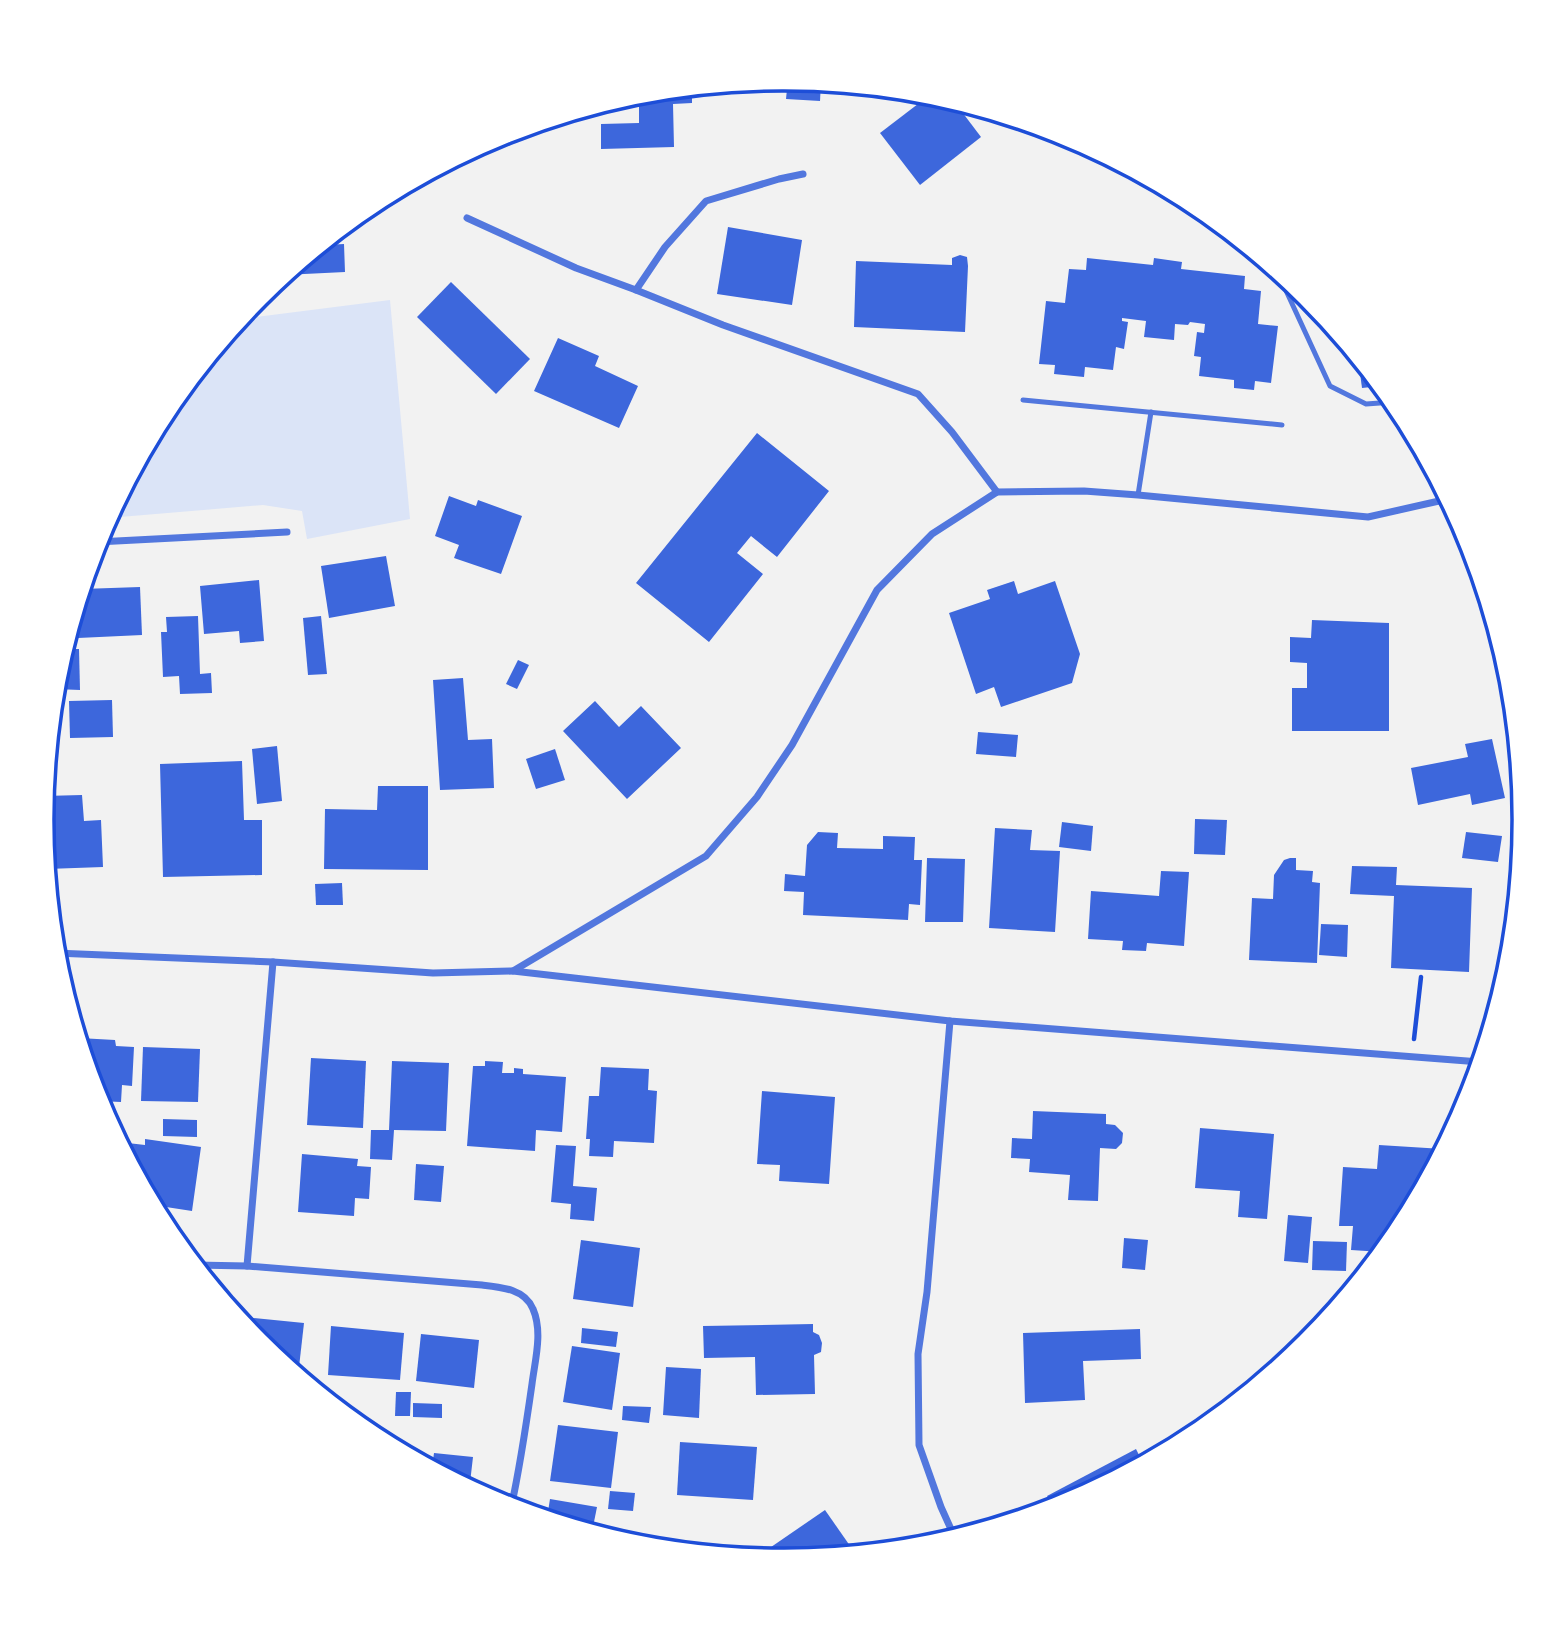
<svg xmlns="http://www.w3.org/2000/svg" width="1566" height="1639" viewBox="0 0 1566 1639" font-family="'Work Sans',sans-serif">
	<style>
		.green { fill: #dbe4f7 }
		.building { fill: #3d67dc }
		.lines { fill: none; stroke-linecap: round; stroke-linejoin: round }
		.path { stroke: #1d4ed8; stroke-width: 4.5 }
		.service { stroke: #5277de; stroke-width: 5 }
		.minor { stroke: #5277de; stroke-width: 7 }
		.rim { fill: none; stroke: #1d4ed8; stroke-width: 3.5 }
	</style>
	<rect width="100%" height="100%" fill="#f2f2f2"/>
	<polygon class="green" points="390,300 410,519 307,539 302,511 263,505 108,518 167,407 240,319"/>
	<g class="building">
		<polygon points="788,79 821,82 820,101 786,99"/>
		<polygon points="692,87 692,103 673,104 674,147 601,149 601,124 639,123 639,93"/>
		<polygon points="931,94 953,100 981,137 920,185 880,133"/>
		<polygon points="728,227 802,240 792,305 717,294"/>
		<polygon points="326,240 326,245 344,244 345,272 284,275"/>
		<polygon points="960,255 967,257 968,266 965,332 854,327 856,261 952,265 952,258"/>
		<polygon points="1087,258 1153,265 1154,258 1182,262 1181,269 1245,276 1244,289 1261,291 1258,324 1278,326 1271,383 1255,381 1254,390 1234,388 1234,380 1199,376 1201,357 1194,356 1197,332 1204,333 1205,324 1190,322 1188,325 1175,324 1174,340 1144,337 1146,321 1122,318 1122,321 1128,322 1124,349 1116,347 1113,370 1085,367 1084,377 1054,374 1055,365 1039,364 1046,301 1065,303 1069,269 1086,270"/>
		<polygon points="451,282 530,359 496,394 417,317"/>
		<polygon points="558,338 599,356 595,366 638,386 619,428 534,391"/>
		<polygon points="1342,338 1354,353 1344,354"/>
		<polygon points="1358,358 1381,386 1362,388"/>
		<polygon points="757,433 829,491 777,557 751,536 737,553 763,574 709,642 636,583"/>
		<polygon points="449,496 476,506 478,500 522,516 501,574 454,558 459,545 435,536"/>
		<polygon points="386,556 395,606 329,618 321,566"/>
		<polygon points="259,580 264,641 240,643 239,631 204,634 200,586"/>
		<polygon points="1014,581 1018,594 1055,581 1080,654 1072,683 1001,707 994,687 976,694 949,613 990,599 987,590"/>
		<polygon points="140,587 142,635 78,638 77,608 82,589"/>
		<polygon points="198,616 200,674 211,673 212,693 180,694 179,676 163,677 161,632 167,632 166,617"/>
		<polygon points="321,616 327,674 308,675 303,618"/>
		<polygon points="1312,620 1389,623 1389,731 1292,731 1292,688 1307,688 1307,663 1290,662 1290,637 1311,638"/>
		<polygon points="64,649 79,649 80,690 55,689 56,675"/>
		<polygon points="518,660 529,665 517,689 506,684"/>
		<polygon points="463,678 468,740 492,739 494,788 440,790 433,680"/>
		<polygon points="112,700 113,737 70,738 69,701"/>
		<polygon points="595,701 619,727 641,706 681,748 627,799 563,731"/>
		<polygon points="978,732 1018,735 1016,757 976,754"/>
		<polygon points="1492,739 1505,798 1472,805 1470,794 1418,805 1411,768 1468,757 1465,744"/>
		<polygon points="277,746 282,801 257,804 252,749"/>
		<polygon points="555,749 565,780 536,789 526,759"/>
		<polygon points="242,761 244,820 262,820 262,875 163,877 160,764"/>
		<polygon points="378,786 428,786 428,870 324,869 325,809 377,810"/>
		<polygon points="82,795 84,821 101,820 103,867 47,869 42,820 44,796"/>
		<polygon points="1195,819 1227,820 1225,855 1194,854"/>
		<polygon points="1062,822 1093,826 1091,851 1059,847"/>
		<polygon points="995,828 1032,830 1030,850 1060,851 1055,932 989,928"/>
		<polygon points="818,832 838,833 837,848 883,849 883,836 915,837 914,860 922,860 920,905 909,904 908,920 803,915 804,892 784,891 785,874 805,876 807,845"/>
		<polygon points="1466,832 1502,836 1498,862 1462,858"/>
		<polygon points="927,858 965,859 963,922 925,922"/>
		<polygon points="1290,858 1296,858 1296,870 1313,871 1312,882 1320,883 1317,963 1249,960 1252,898 1273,899 1274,875 1284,860"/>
		<polygon points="1352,866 1397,867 1396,885 1472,888 1469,972 1391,968 1394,896 1350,894"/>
		<polygon points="1161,871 1189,872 1184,946 1147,943 1146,951 1122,950 1123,941 1088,939 1091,891 1159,896"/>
		<polygon points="342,883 343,905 316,905 315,884"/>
		<polygon points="1321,924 1348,925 1347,957 1319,955"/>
		<polygon points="79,1038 115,1040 116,1046 134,1047 132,1086 122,1085 121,1102 98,1101"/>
		<polygon points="143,1047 200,1049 198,1102 141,1101"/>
		<polygon points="311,1058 366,1061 363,1128 307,1125"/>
		<polygon points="392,1061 449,1063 446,1131 394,1130 392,1160 370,1159 371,1130 389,1130"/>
		<polygon points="485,1061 503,1062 502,1073 514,1073 514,1068 523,1069 523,1074 566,1077 562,1132 536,1130 535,1151 467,1146 473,1066 485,1066"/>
		<polygon points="601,1067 649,1069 648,1090 657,1091 654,1143 614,1141 613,1157 589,1156 590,1139 586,1139 589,1096 599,1096"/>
		<polygon points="762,1091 835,1097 829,1184 779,1181 780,1165 757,1164"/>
		<polygon points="1033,1111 1106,1114 1106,1124 1115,1125 1123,1133 1122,1143 1116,1149 1100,1148 1098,1201 1068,1200 1070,1175 1029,1172 1030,1159 1011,1158 1012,1138 1032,1139"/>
		<polygon points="163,1119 197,1120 197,1137 163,1136"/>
		<polygon points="1200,1128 1274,1134 1267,1219 1238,1217 1240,1191 1195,1188"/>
		<polygon points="145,1139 201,1147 192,1211 153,1205 119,1142 145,1145"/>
		<polygon points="556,1145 576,1146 573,1186 597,1188 594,1221 570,1219 571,1204 551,1202"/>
		<polygon points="1379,1145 1443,1149 1399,1232 1382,1252 1351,1250 1353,1226 1339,1226 1343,1167 1377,1169"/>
		<polygon points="302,1154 358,1159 357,1166 371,1167 369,1199 355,1198 354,1216 298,1212"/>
		<polygon points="416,1164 444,1166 441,1202 414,1200"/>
		<polygon points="1288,1215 1312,1217 1308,1263 1284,1261"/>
		<polygon points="1124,1238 1148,1240 1145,1270 1122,1268"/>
		<polygon points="581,1240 640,1248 633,1307 573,1299"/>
		<polygon points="1313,1241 1347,1242 1346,1271 1312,1270"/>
		<polygon points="243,1317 304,1323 298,1376 259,1343 243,1324"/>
		<polygon points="813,1324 813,1332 819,1335 822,1343 821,1352 814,1355 815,1394 756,1395 755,1357 704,1358 703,1326"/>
		<polygon points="331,1326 404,1333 400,1380 328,1375"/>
		<polygon points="582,1328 618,1332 616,1347 581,1343"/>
		<polygon points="1140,1329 1141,1359 1083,1361 1085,1400 1025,1403 1023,1333"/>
		<polygon points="421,1334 479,1340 474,1388 416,1381"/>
		<polygon points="1295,1337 1312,1337 1294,1354"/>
		<polygon points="572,1346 620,1353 612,1410 563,1402"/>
		<polygon points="666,1367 701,1369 699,1418 663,1415"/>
		<polygon points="396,1392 411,1392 410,1416 395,1416"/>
		<polygon points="413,1403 442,1404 442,1418 413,1417"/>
		<polygon points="623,1406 651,1407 649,1423 622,1420"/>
		<polygon points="558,1425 618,1432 611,1488 550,1481"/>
		<polygon points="680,1442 757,1447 753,1500 677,1495"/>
		<polygon points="1136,1449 1143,1463 1066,1504 1054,1508 1047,1496"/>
		<polygon points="434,1453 473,1457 470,1483 478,1483 477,1492 432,1468"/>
		<polygon points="610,1491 635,1493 633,1511 608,1509"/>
		<polygon points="550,1499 597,1507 592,1532 547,1518"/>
		<polygon points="825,1510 855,1553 783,1560 755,1558"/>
	</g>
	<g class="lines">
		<polyline class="path" points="1414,1039 1421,977"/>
		<g class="service">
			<polyline points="1277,271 1330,386 1366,404 1394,402"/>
			<polyline points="1023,400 1282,425"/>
			<polyline points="1138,495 1151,412"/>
		</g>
		<g class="minor">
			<polyline points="803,174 779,179 706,201 665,247 636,290 723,325 918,394 952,432 997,492"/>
			<polyline points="467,218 576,268 636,290"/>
			<polyline points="97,542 287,532"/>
			<polyline points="55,953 273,962 433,973 513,971 706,856 757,797 792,745 877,590 932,534 997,492 1084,491 1138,495 1368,517 1448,499"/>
			<polyline points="513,971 950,1021 1480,1062"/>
			<polyline points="950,1021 927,1292 918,1354 919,1445 941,1507 955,1538"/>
			<path d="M195,1265L247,1266L482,1285C501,1287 525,1289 533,1309C543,1332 535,1360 532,1384C526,1426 520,1467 511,1508"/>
			<polyline points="247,1266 273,962"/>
		</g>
	</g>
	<path d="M0 0H1566V1639H0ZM782 91H784A728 728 0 0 1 1512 819V820A728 728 0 0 1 784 1548H782A728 728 0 0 1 54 820V819A728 728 0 0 1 782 91Z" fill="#fff" fill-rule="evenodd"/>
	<path class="rim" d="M782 91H784A728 728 0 0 1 1512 819V820A728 728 0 0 1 784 1548H782A728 728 0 0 1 54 820V819A728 728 0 0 1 782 91Z"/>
</svg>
